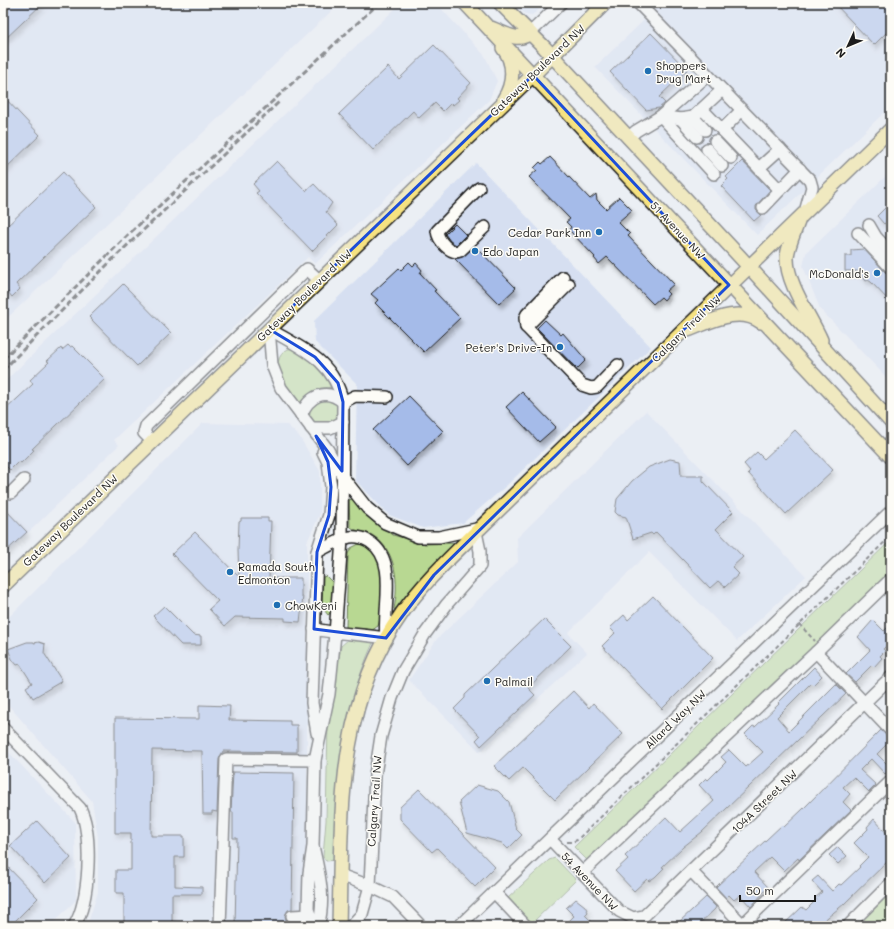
<svg xmlns="http://www.w3.org/2000/svg" width="894" height="929" viewBox="0 0 894 929" font-family="Mali,sans-serif">
	<style>
		.built { fill: #d6dff1 }
		.green { fill: #b8d892; stroke: #6a7a57 }
		.building { fill: #a5bbe9; stroke: #1c1c1c; filter: url(#shadow) }
		.lines { fill: none; stroke-linecap: round; stroke-linejoin: round }
		.minor-casing { stroke: #1c1c1c; stroke-width: 14 }
		.major-casing { stroke: #1c1c1c; stroke-width: 16 }
		.path { stroke: #1c1c1c; stroke-width: 2; stroke-dasharray: 4 3; stroke-linecap: butt }
		.minor { stroke: #fdfcf7; stroke-width: 11 }
		.major { stroke: #f6e281; stroke-width: 13 }
		.rail { stroke: #1c1c1c; stroke-width: 3; stroke-dasharray: 6 3; stroke-linecap: butt }
		.marked { fill: none; stroke: #1d4ed8; stroke-width: 3; stroke-linejoin: round }
		.poi-dot { fill: #1f6fb2; stroke: #fdfcf7; stroke-width: 1.5 }
		.labels { text-anchor: middle; dominant-baseline: central; stroke-width: 3; stroke-linejoin: round; paint-order: stroke }
		.poi-label { font-size: 11px; fill: #1c1c1c; stroke: #fdfcf7; text-anchor: start }
		.street-label { font-size: 11px; fill: #1c1c1c; stroke: #fdfcf7 }
	</style>
	<defs>
		<filter id="shadow"><feDropShadow dx="2.5" dy="4.5" stdDeviation="2" flood-color="#0004"/></filter>
	</defs>
	<rect width="100%" height="100%" fill="#ebeff4"/>
	<filter id="ink" filterUnits="userSpaceOnUse"><feTurbulence type="fractalNoise" baseFrequency=".025" numOctaves="2"/><feDisplacementMap in="SourceGraphic" scale="8" xChannelSelector="R" yChannelSelector="G"/><feConvolveMatrix kernelMatrix="1 2 1 2 8 2 1 2 1" color-interpolation-filters="sRGB"/></filter>
	<g filter="url(#ink)">
		<g class="built">
			<polygon points="3,3 340,3 3,322"/>
			<polygon points="401,3 436,3 485,56 497,81 489,100 315,264 308,257 114,440 119,445 3,557 3,383"/>
			<polygon points="514,3 548,3 532,15 525,14"/>
			<polygon points="662,3 891,3 891,106 757,235 595,67"/>
			<polygon points="476,163 651,347 506,486 463,523 423,528 389,515 355,480 357,384 315,342 314,321"/>
			<polygon points="891,171 891,382 820,309 803,266 806,253"/>
			<polygon points="646,411 806,576 737,641 649,552 568,633 587,653 480,752 409,680 437,639 518,562 517,538"/>
			<polygon points="203,423 287,425 299,436 320,471 320,514 307,542 307,926 87,926 98,892 98,837 92,801 3,699 3,623"/>
			<polygon points="3,746 75,822 76,900 50,926 3,926"/>
		</g>
		<g class="green">
			<path d="M288,349C309,345 323,371 333,386L320,391L299,403C288,390 265,362 288,349Z"/>
			<path d="M329,399L338,404L340,414L337,420C327,423 316,428 310,416V409L318,401Z"/>
			<path d="M352,499L393,535L425,544L456,543L396,611L394,609C399,584 397,550 372,535C365,531 355,532 350,526L349,500Z"/>
			<polygon points="891,540 891,572 590,863 574,847"/>
			<polygon points="359,544 371,547 382,565 382,612 378,626 371,631 346,628 348,554 351,548"/>
			<polygon points="326,576 334,584 332,611 328,615 322,607 323,577"/>
			<path d="M349,639L373,641V643C341,710 342,787 336,860L326,861L323,857L326,821L328,723L341,646Z"/>
			<polygon points="555,858 576,880 531,924 507,899 549,860"/>
			<polygon points="891,893 891,926 861,926 863,920"/>
		</g>
		<g class="building">
			<polygon points="3,3 43,3 3,41"/>
			<polygon points="834,3 891,3 891,28 874,45"/>
			<polygon points="651,33 687,70 659,97 665,103 659,108 646,110 610,72"/>
			<polygon points="434,45 471,83 457,98 459,100 453,105 451,103 443,111 435,103 419,118 413,111 373,150 339,114 388,67 399,79"/>
			<polygon points="3,96 40,135 3,171"/>
			<polygon points="550,157 590,199 596,194 597,200 606,209 619,197 632,210 618,222 630,234 628,236 674,284 666,291 669,294 664,300 661,297 653,304 607,257 599,264 594,258 595,257 569,230 571,227 566,222 570,219 529,177 537,170 534,168 540,162 542,164"/>
			<polygon points="277,161 306,191 314,184 332,203 326,212 338,225 312,251 256,193 259,191 253,184"/>
			<polygon points="742,161 770,190 756,206 756,210 761,215 754,221 721,186 728,179 726,177"/>
			<polygon points="63,172 96,207 16,284 20,289 12,297 8,292 3,296 3,230"/>
			<polygon points="891,202 891,218 884,224 877,216"/>
			<polygon points="455,224 466,235 456,245 450,241 445,234"/>
			<polygon points="475,246 516,288 499,304 455,259 464,256"/>
			<polygon points="864,249 886,273 891,275 891,303 871,282 868,280 866,281 857,271 845,271 845,256 851,256 851,250"/>
			<polygon points="409,262 413,266 416,263 422,270 420,273 436,290 434,291 460,318 424,352 375,303 378,300 371,294 399,268 401,270"/>
			<polygon points="123,284 171,333 137,366 89,317"/>
			<polygon points="545,320 561,335 563,333 586,360 577,369 537,328"/>
			<polygon points="68,345 70,347 72,346 105,379 32,449 34,450 21,463 19,461 10,470 3,463 3,412 33,384 30,380 49,362 47,361 61,348 62,350"/>
			<polygon points="522,392 556,427 539,442 506,407"/>
			<polygon points="409,396 443,431 407,466 373,430"/>
			<polygon points="795,430 833,470 786,514 748,473 750,471 744,464 757,452 764,459"/>
			<polygon points="670,459 680,461 681,476 703,476 703,481 733,512 716,529 743,557 732,567 739,574 725,587 718,581 710,588 656,532 653,535 651,533 633,539 626,517 618,515 615,512 617,499 632,481 649,467"/>
			<polygon points="3,507 27,532 3,554"/>
			<polygon points="241,518 268,518 268,521 271,521 269,578 301,578 301,596 303,596 300,622 285,621 285,618 235,617 225,626 209,609 218,601 172,554 195,532 239,577 238,550 239,522 241,521"/>
			<polygon points="653,596 713,658 662,709 602,646 615,633 610,628 624,615 628,620"/>
			<polygon points="164,606 193,635 201,636 201,645 181,645 153,616"/>
			<polygon points="544,619 571,646 528,688 535,695 481,746 476,740 480,736 454,709 465,698 465,695"/>
			<polygon points="873,620 884,631 891,624 891,642 883,649 885,651 880,656 882,658 874,667 872,665 855,682 846,674 870,650 858,637"/>
			<polygon points="27,642 34,642 34,643 39,642 45,644 44,653 62,681 33,698 26,687 32,683 20,664 17,665 12,659 8,649"/>
			<polygon points="814,667 822,676 813,685 811,683 777,717 789,731 836,684 846,694 702,832 683,847 662,867 664,868 655,877 649,881 647,879 634,891 615,871 628,859 625,856 666,817 680,832 714,801 699,785 706,778 708,780 726,762 721,757 729,750 746,767 763,752 745,734 753,726 755,727 779,704 778,703"/>
			<polygon points="573,691 589,708 593,703 623,734 555,800 523,768 509,781 494,766"/>
			<polygon points="199,705 230,706 229,720 290,721 290,725 297,725 297,752 223,751 219,759 217,812 212,811 212,814 203,814 202,751 152,750 151,836 184,836 184,857 175,857 175,886 202,887 202,894 172,894 172,926 124,926 124,893 116,893 116,870 131,870 131,833 115,833 115,718 199,719"/>
			<polygon points="881,730 891,738 891,740 877,754 891,768 885,774 871,759 860,770 876,785 869,792 854,777 843,787 850,794 843,802 851,810 799,860 798,858 784,871 770,857 754,872 768,887 751,907 740,895 734,900 729,895 726,898 716,887 718,885 782,825 784,827 803,809"/>
			<polygon points="233,772 294,773 292,909 288,910 285,916 286,920 292,923 292,926 235,925 237,838 233,838 233,812 231,812"/>
			<polygon points="477,785 498,791 509,802 516,829 522,835 508,849 502,843 467,833 459,802"/>
			<polygon points="419,789 495,867 475,887 437,848 432,852 400,819 400,807"/>
			<polygon points="874,819 891,838 891,858 844,904 817,926 782,926 802,907 806,910 816,900 815,898 822,892 812,881 818,876 832,891 839,884 841,885 860,867 859,866 868,857 854,843 868,829 867,827"/>
			<polygon points="37,821 71,858 45,883 10,846"/>
			<polygon points="838,847 847,856 838,864 829,855"/>
			<polygon points="3,862 38,898 10,926 3,926"/>
			<polygon points="706,897 716,907 715,909 697,926 683,926 679,922"/>
			<polygon points="576,899 585,906 588,912 585,915 596,926 564,926 574,916 566,908"/>
		</g>
		<g class="lines">
			<g class="minor-casing">
				<g id="minor">
					<polyline points="638,3 810,180 812,187 805,212"/>
					<polyline points="530,33 561,3"/>
					<polyline points="708,75 661,116 714,174"/>
					<polyline points="702,109 780,190"/>
					<polyline points="693,117 705,130"/>
					<polyline points="681,119 697,137"/>
					<polyline points="722,130 742,110"/>
					<polyline points="628,138 636,131 661,116 681,119 693,117 722,90"/>
					<polyline points="715,141 731,158"/>
					<polyline points="707,149 722,166"/>
					<polyline points="759,168 780,149"/>
					<path d="M479,188L437,231C438,240 450,255 460,251L485,227"/>
					<polyline points="763,208 800,169"/>
					<polyline points="869,225 876,237 891,253"/>
					<polyline points="858,233 891,268"/>
					<polyline points="563,277 527,314 525,318 526,327 582,385 591,388 597,387 618,365"/>
					<polyline points="526,327 569,284"/>
					<path d="M269,329C303,349 333,360 343,402L342,540L335,634L329,694L315,760L313,846L309,873L308,909L311,918L318,926C326,899 319,873 313,846"/>
					<polyline points="269,329 272,365 281,388 328,450 342,476 367,508 385,523 418,537 439,537 481,528"/>
					<path d="M301,415C309,396 325,387 343,402L355,396L387,397"/>
					<polyline points="311,428 330,428 343,422"/>
					<polyline points="152,441 144,433 146,426 307,269 319,280"/>
					<polyline points="11,493 24,480"/>
					<path d="M314,629C338,634 362,634 386,638C382,609 399,561 370,542C364,538 358,536 350,537C338,540 327,547 317,552"/>
					<polyline points="816,652 891,731"/>
					<path d="M3,728L80,808C93,834 90,902 74,926"/>
					<polyline points="317,733 312,703 317,552 329,515 331,487 328,462 323,452"/>
					<polyline points="550,839 619,911 633,918 644,916 891,677"/>
					<polyline points="691,871 744,926"/>
					<polyline points="582,873 816,652 891,579"/>
					<polyline points="340,875 370,886 393,897 421,926"/>
					<polyline points="494,892 526,926"/>
					<polyline points="292,916 310,915"/>
					<polyline points="220,926 226,759 315,760"/>
					<polyline points="351,926 362,914 370,886 375,775 381,736 392,698 403,671 425,634 447,604 480,566 480,551 476,532"/>
					<polyline points="459,926 891,511"/>
					<polyline points="741,926 891,781"/>
					<polyline points="848,926 891,883"/>
				</g>
			</g>
			<g class="major-casing">
				<g id="major">
					<polyline points="465,3 891,457"/>
					<polyline points="500,3 544,47 741,258 891,422"/>
					<path d="M491,28C504,33 518,43 530,33"/>
					<path d="M503,48C515,63 514,83 504,99"/>
					<path d="M799,219C795,231 788,245 787,257C786,283 811,317 821,340"/>
					<path d="M685,331C708,323 738,305 761,322"/>
					<polyline points="3,586 533,75 605,3"/>
					<path d="M339,926C342,816 335,707 402,613C423,583 450,558 476,532L891,129"/>
				</g>
			</g>
			<g class="path">
				<polyline points="799,624 815,641"/>
				<polyline points="567,842 572,842 577,840 891,536"/>
			</g>
			<use href="#minor" class="minor"/>
			<use href="#major" class="major"/>
			<g class="rail">
				<polyline points="3,359 131,232 379,3"/>
				<polyline points="3,370 115,257 279,102"/>
			</g>
		</g>
	</g>
	<path d="M0 0H894V929H0ZM533,75L729,285L434,575L386,638L314,629L317,552L329,515L331,487L328,462L316,436L342,471L343,402L338,383L315,357L269,329Z" fill="#ebeff4" fill-opacity=".55" fill-rule="evenodd"/>
	<path class="marked" d="M533,75L729,285L434,575L386,638L314,629L317,552L329,515L331,487L328,462L316,436L342,471L343,402L338,383L315,357L269,329Z"/>
	<g class="poi-dot">
		<circle cx="648" cy="71" r="4"/>
		<circle cx="599" cy="232" r="4"/>
		<circle cx="475" cy="251" r="4"/>
		<circle cx="877" cy="273" r="4"/>
		<circle cx="560" cy="347" r="4"/>
		<circle cx="230" cy="572" r="4"/>
		<circle cx="277" cy="605" r="4"/>
		<circle cx="487" cy="681" r="4"/>
	</g>
	<g class="labels">
		<g class="poi-label">
			<text x="656" y="65">Shoppers<tspan x="656" dy="13">Drug Mart</tspan></text>
			<text x="591" y="232" text-anchor="end">Cedar Park Inn</text>
			<text x="483" y="251">Edo Japan</text>
			<text x="869" y="273" text-anchor="end">McDonald's</text>
			<text x="552" y="347" text-anchor="end">Peter's Drive-In</text>
			<text x="238" y="566">Ramada South<tspan x="238" dy="13">Edmonton</tspan></text>
			<text x="285" y="605">ChowKeni</text>
			<text x="495" y="681">Palmail</text>
		</g>
		<g class="street-label">
			<text transform="translate(537 70) rotate(-44)">Gateway Boulevard NW</text>
			<text transform="translate(678 230) rotate(47)">51 Avenue NW</text>
			<text transform="translate(304 295) rotate(-44)">Gateway Boulevard NW</text>
			<text transform="translate(686 328) rotate(-44)">Calgary Trail NW</text>
			<text transform="translate(70 520) rotate(-44)">Gateway Boulevard NW</text>
			<text transform="translate(675 719) rotate(-44)">Allard Way NW</text>
			<text transform="translate(374 801) rotate(-86)">Calgary Trail NW</text>
			<text transform="translate(764 801) rotate(-44)">104A Street NW</text>
			<text transform="translate(590 881) rotate(46)">54 Avenue NW</text>
		</g>
	</g>
	<rect width="894" height="929" fill="none" stroke="#fdfcf7" stroke-width="16"/>
	<rect x="8" y="8" width="878" height="913" fill="none" stroke="#1c1c1c" stroke-width="1.5" filter="url(#ink)"/>
	<g transform="translate(848 46) rotate(226)" stroke="#fdfcf7" stroke-width="3" paint-order="stroke">
	<path d="M0-3L7 15L0 10L-7 15Z" fill="#1c1c1c"/>
	<text y="-6" font-size="11" font-weight="bold" text-anchor="middle" fill="#1c1c1c">N</text>
	</g>
	<path d="M740 895v6h75v-6" fill="none" stroke="#1c1c1c" stroke-width="2"/>
	<text x="746" y="895" font-size="12" fill="#1c1c1c" stroke="#fdfcf7" stroke-width="3" paint-order="stroke">50 m</text>
</svg>
